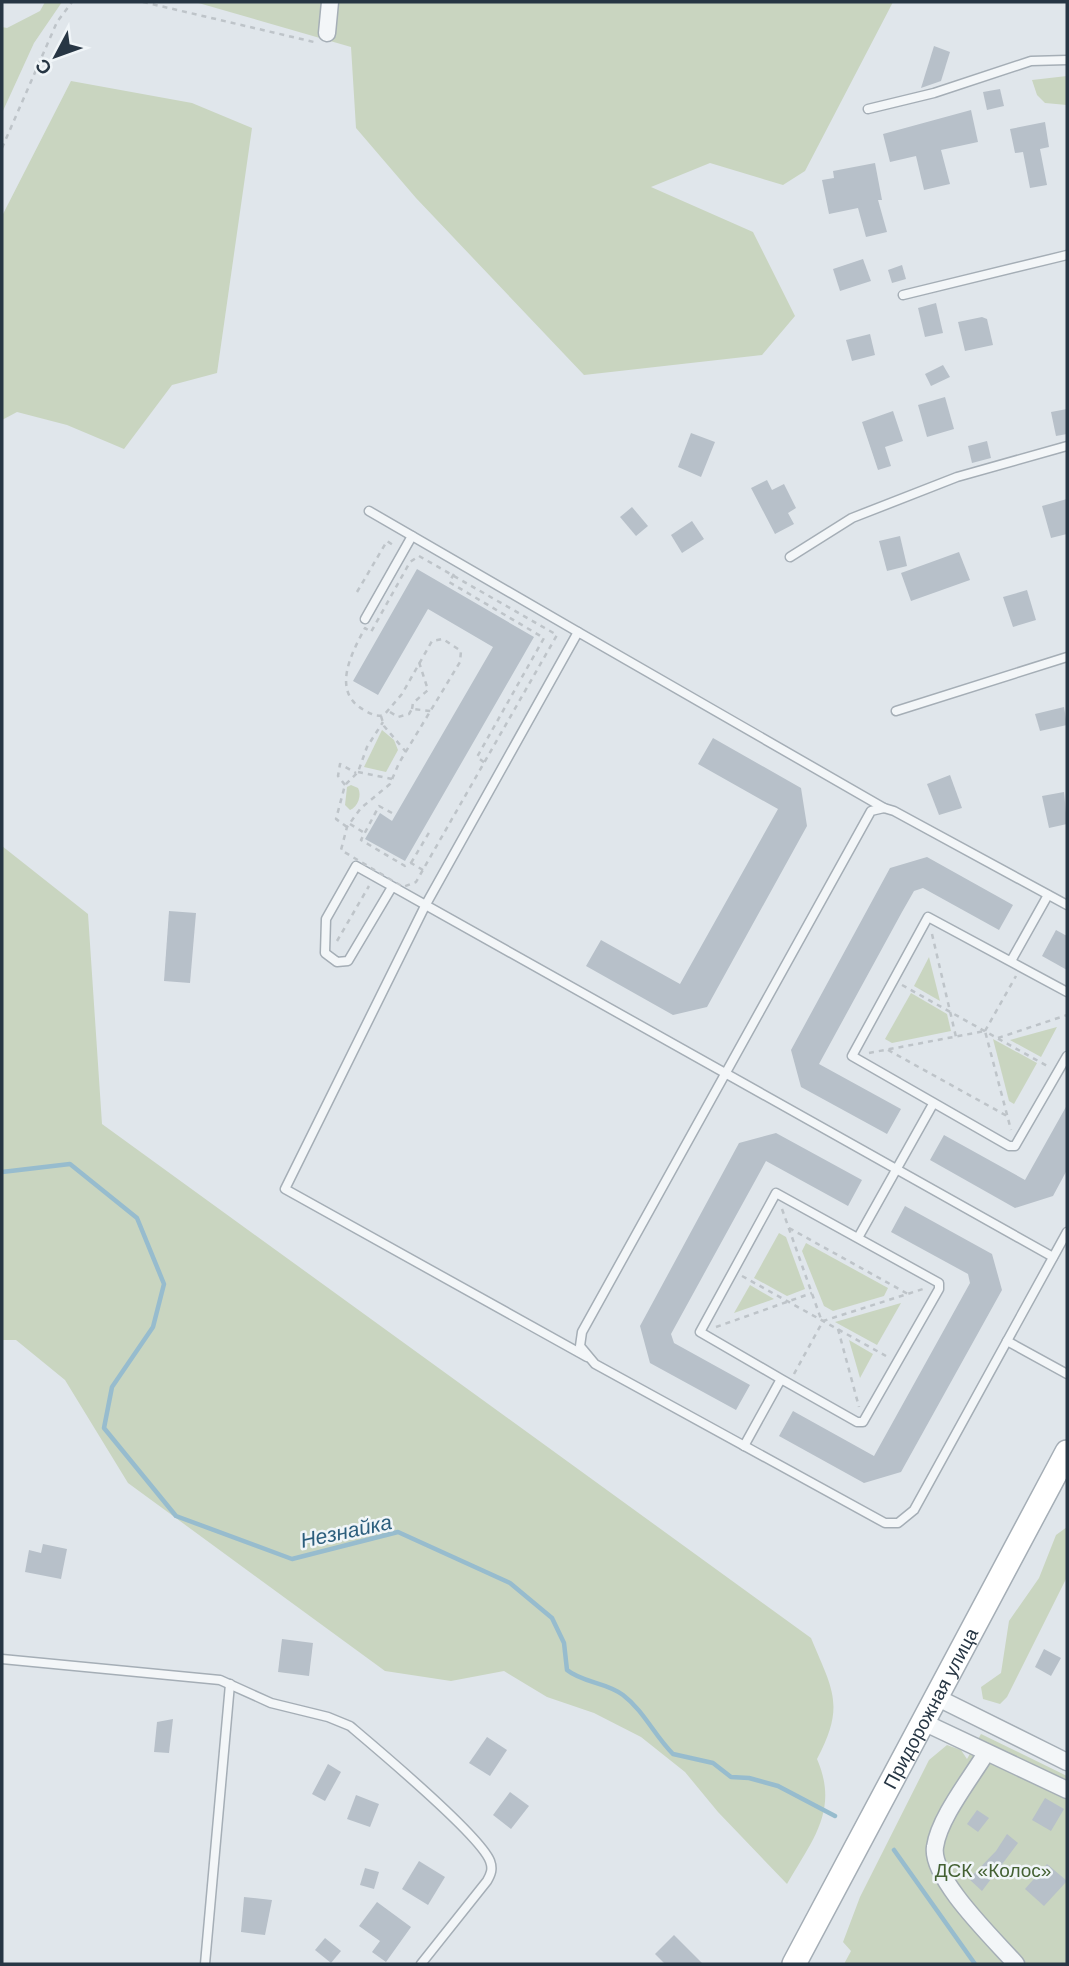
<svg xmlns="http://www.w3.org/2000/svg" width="1069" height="1966" viewBox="0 0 1069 1966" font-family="Helvetica,sans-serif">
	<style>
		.green { fill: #c9d5c0 }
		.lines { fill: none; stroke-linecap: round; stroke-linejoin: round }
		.stream { stroke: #97bcce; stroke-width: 4.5 }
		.building { fill: #b7c0c9 }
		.service-casing { stroke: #a5aeb6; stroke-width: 11 }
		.minor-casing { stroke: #a5aeb6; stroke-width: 19 }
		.secondary-casing { stroke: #a5aeb6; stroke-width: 26 }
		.path { stroke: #bec4c9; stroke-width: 2.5; stroke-dasharray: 5 5; stroke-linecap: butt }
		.service { stroke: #f3f6f8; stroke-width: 8 }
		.minor { stroke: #f3f6f8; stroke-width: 16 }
		.secondary { stroke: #fff; stroke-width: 23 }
		.labels { text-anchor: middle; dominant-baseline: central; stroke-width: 5; stroke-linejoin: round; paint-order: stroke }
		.street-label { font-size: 19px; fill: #273644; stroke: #f0f5f8 }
		.park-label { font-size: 19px; fill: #446133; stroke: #f0f5f8 }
		.water-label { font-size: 21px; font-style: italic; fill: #2c5e7c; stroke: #f0f5f8 }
	</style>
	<rect width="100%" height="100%" fill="#e0e6eb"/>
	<g class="green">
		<polygon points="45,2 62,2 34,43 2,113 2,27 7,28 40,11"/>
		<polygon points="195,2 893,2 805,171 783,185 710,163 651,187 753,232 795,316 762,355 584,375 416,198 356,128 351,47"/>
		<polygon points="1067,76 1067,105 1045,103 1037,95 1032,80"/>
		<polygon points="71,81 192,103 252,128 217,373 172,385 124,449 67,425 17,412 2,420 2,216"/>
		<polygon points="382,730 394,740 398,750 386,772 364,767"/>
		<path d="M351,785L358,788C362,795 358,807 350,810L345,805L347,787Z"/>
		<path d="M2,846L88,914L102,1124L811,1638C832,1689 846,1705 817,1759C839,1810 813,1839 787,1884L718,1812L685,1772L641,1737L594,1713L547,1697L504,1671L451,1681L385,1671L128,1483L65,1380L16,1340H2Z"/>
		<polygon points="929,957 940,1001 914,986"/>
		<polygon points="911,993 947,1014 951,1031 892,1043 885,1039"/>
		<polygon points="1057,1027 1041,1057 1010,1040"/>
		<polygon points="993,1039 1037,1063 1014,1104 1009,1101"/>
		<polygon points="779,1233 786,1237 805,1289 787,1296 754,1278"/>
		<polygon points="806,1243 888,1288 884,1296 833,1311 824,1306 802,1251"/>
		<polygon points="750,1285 774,1299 734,1313"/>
		<polygon points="901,1303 877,1345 835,1322"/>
		<polygon points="849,1340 873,1354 860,1378"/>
		<polygon points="1067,1527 1067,1577 1007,1697 1000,1704 983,1699 981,1687 1001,1673 1009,1621 1039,1578 1056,1535"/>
		<polygon points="981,1734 1067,1776 1067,1964 844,1964 851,1951 843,1942 860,1897 929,1760 947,1745 961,1750 967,1759"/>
	</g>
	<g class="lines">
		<g class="stream">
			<path d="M2,1172L70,1164L137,1218L164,1284L153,1327L112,1387L104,1428L176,1516L292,1559L398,1532L510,1583L552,1618L564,1643L567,1670C583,1683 606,1682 623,1695C644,1711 654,1735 673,1754L713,1763L731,1777L749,1778L778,1786L835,1816"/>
			<polyline points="894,1850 975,1964"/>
		</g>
	</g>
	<g class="building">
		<polygon points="934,46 950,52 941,81 921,88"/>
		<polygon points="1000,89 1004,106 987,110 983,92"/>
		<polygon points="971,110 978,142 941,150 950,184 924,190 916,156 890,162 883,134"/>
		<polygon points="1045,122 1049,147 1040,149 1047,185 1030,188 1023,152 1015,153 1010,129"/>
		<polygon points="875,163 882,200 878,200 887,232 866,237 858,208 829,214 822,180 834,178 833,171"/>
		<polygon points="863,259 871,281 840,291 833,269"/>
		<polygon points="902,265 906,279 892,283 888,270"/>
		<polygon points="936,303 943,333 925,337 918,308"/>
		<polygon points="982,317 987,319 993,345 965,351 958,322"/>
		<polygon points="870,334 875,355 852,361 846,340"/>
		<polygon points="943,365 950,377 931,386 925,374"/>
		<polygon points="945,397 954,429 927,437 918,405"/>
		<polygon points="1067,409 1067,434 1056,436 1051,412"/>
		<polygon points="893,411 903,441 885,447 891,466 878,470 862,422"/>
		<polygon points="691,433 715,442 701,477 678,467"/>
		<polygon points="987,441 991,458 972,463 968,446"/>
		<polygon points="767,480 772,490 784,484 796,508 788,513 794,524 775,534 751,488"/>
		<polygon points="1067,499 1067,534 1051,538 1042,506"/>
		<polygon points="632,507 648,526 636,536 620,517"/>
		<polygon points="692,521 704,539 682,553 671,535"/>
		<polygon points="900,536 907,566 887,571 879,541"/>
		<polygon points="959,552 970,580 911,601 901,573"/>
		<polygon points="417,569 534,637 405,861 365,839 380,813 392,821 493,647 428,609 378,695 353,681"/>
		<polygon points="1027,590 1036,620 1013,627 1003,597"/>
		<polygon points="1064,707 1067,725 1040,731 1035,714"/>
		<polygon points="713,738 801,788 807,826 707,1007 673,1015 586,966 601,940 680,984 778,809 698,764"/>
		<polygon points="950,775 962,808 939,815 927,784"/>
		<polygon points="1064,792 1067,824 1049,828 1042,796"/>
		<polygon points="927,857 1013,905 999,930 923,888 914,891 902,912 819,1064 901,1109 887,1134 801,1087 791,1050 890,868"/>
		<polygon points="169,911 196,913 190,983 164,981"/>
		<polygon points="1056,930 1067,936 1067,970 1042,956"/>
		<polygon points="1067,1105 1067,1170 1053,1196 1015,1208 930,1160 944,1135 1025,1180"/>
		<polygon points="776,1133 862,1180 848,1206 766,1161 671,1334 674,1343 750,1385 736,1410 650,1363 640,1326 739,1143"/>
		<polygon points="905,1206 992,1254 1002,1290 901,1472 864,1483 779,1436 793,1411 874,1456 970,1283 968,1274 891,1232"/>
		<polygon points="43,1544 67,1549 61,1579 25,1572 29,1550 41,1553"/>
		<polygon points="282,1639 313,1643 309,1676 278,1672"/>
		<polygon points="1044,1649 1061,1658 1051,1676 1035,1667"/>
		<polygon points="173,1719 169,1753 154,1752 157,1722"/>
		<polygon points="487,1737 507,1750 490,1776 469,1763"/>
		<polygon points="328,1764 341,1772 325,1801 312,1794"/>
		<polygon points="510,1792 529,1806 511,1829 493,1815"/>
		<polygon points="356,1795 379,1804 370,1827 347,1819"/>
		<polygon points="1045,1798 1064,1809 1051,1831 1032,1820"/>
		<polygon points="977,1810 989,1818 978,1832 967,1824"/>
		<polygon points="1007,1834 1018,1843 982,1891 969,1879 996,1851"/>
		<polygon points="419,1861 445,1877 428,1905 402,1889"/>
		<polygon points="1047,1864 1067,1881 1044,1906 1025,1889"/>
		<polygon points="365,1868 379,1872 374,1889 360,1885"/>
		<polygon points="244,1897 272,1900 265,1935 241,1932"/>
		<polygon points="377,1902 411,1927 386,1962 372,1952 380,1941 359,1926"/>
		<polygon points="674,1935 703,1964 665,1964 655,1954"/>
		<polygon points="325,1938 341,1951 331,1963 315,1950"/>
	</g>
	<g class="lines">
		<g class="service-casing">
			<g id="service">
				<polyline points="868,109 934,93 1031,61 1067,60"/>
				<polyline points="903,295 1067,255"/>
				<polyline points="369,511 578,632"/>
				<polyline points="790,557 852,518 957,477 1067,446"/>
				<polyline points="365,619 412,536"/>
				<polyline points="896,711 1067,657"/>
				<polyline points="392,887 348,961 337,962 325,953 326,919 356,866 1053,1257"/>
				<polyline points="1067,905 894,811 884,808 871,811 582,1332 580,1346 595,1364 885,1523 898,1523 914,1510 1067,1232"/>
				<polyline points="1011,961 1048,895"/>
				<polyline points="1067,992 928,917 852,1056 1009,1146 1015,1146 1067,1056"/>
				<polyline points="859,1236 933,1104"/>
				<polyline points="1007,1341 1067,1374"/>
				<polyline points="587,1357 285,1189 425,906 578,632 884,808"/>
				<polyline points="744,1446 781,1379 700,1332 776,1193 939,1283 939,1289 863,1422 857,1422 781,1379"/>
				<path d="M2,1659L220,1680L271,1703L328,1717L350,1726C376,1748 480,1835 490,1861C493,1869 491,1874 487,1881L421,1964"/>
				<polyline points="205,1964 230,1684"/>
			</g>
		</g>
		<g class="minor-casing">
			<g id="minor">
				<polyline points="327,33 330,2"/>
				<polyline points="934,1696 1067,1762"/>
				<polyline points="921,1721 1067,1790"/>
				<path d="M986,1753C971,1778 939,1818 935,1847C930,1878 995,1940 1016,1964"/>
			</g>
		</g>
		<g class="secondary-casing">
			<g id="secondary">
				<path id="s1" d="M794,1964L1067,1452"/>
			</g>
		</g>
		<g class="path">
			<polyline points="143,2 314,42"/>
			<polyline points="2,148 57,22 72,2"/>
			<path d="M419,556L557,635L416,882L403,887L341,850L347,827L361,808L390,784L399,763L460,662L461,651L443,639L432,641L402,694L384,715C376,717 371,714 364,710C331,692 351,654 365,628L371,632L410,562Z"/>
			<polyline points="454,574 449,582 544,638 477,757 485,763"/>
			<polyline points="357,592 387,541 393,545"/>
			<polyline points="412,709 413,703 428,690 419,662"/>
			<polyline points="390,712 398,717 409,714 412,709 431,711"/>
			<polyline points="381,716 384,726 406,752"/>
			<polyline points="358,772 392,779"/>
			<polyline points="345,785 338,776 340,764 356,773"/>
			<polyline points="392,813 379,806 361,840 405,866 411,863 423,870"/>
			<polyline points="350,824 363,832"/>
			<polyline points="347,827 336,819 345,785 358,772 367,747 383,722"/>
			<polyline points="411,863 430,831"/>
			<polyline points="932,934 956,1037"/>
			<polyline points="337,941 369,886"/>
			<polyline points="902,985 1049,1067"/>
			<polyline points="985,1031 1016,976"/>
			<polyline points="998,1038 1067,1015"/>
			<polyline points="888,1050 1007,1116"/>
			<polyline points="869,1053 985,1031 1011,1130"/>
			<polyline points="782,1209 821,1319"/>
			<polyline points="789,1228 908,1294"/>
			<polyline points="742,1276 886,1356"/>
			<polyline points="716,1327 812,1293"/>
			<polyline points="838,1329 859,1407"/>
			<polyline points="794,1374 823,1321 923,1289"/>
		</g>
		<use href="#service" class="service"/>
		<use href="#minor" class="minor"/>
		<use href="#secondary" class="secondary"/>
	</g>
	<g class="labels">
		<g class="street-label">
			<text stroke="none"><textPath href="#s1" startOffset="290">Придорожная улица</textPath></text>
		</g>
		<g class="park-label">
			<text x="993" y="1870">ДСК «Колос»</text>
		</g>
		<g class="water-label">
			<text transform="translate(346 1531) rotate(-12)">Незнайка</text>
		</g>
	</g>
	<rect width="1069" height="1966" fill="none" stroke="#273644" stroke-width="7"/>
	<g transform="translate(56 56) rotate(229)" stroke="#f0f5f8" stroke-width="5" paint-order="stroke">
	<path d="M0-5L12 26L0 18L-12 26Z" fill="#273644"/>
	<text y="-10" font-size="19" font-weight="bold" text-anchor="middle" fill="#273644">С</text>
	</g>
</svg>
